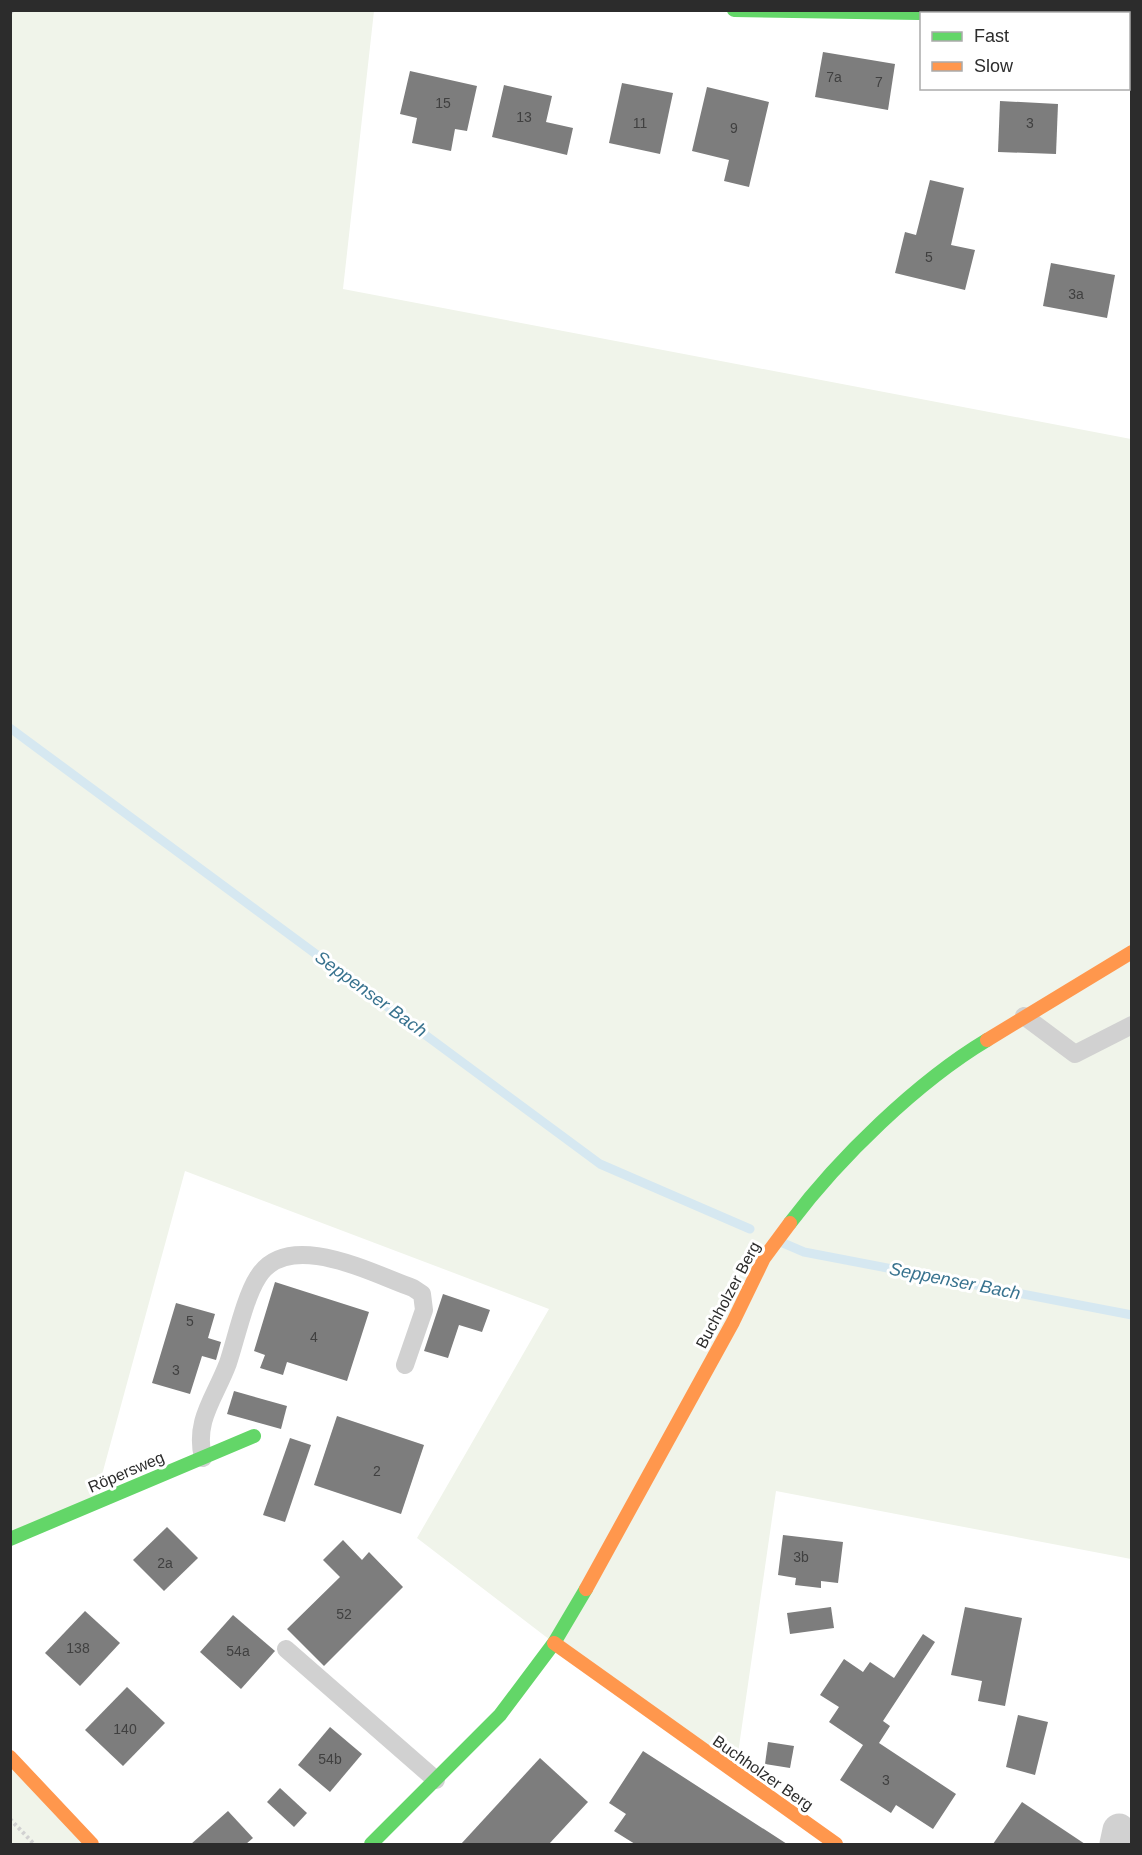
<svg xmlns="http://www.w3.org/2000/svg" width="1142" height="1855" viewBox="0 0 1142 1855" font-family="Helvetica,sans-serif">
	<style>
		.green { fill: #f0f4ea }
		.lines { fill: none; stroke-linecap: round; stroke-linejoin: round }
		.stream { stroke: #d6e8f1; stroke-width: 9 }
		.building { fill: #7d7d7d }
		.path { stroke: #d1d1d1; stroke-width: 4; stroke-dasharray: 3 3; stroke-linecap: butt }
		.lane { stroke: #d1d1d1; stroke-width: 18 }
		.street { stroke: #d1d1d1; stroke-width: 33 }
		.fast { stroke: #63d668; stroke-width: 14 }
		.slow { stroke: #ff974d; stroke-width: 14 }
		.labels { text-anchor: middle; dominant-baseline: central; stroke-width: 6; stroke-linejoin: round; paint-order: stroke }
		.number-label { font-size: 14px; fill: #404040 }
		.street-label { font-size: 16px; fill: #2c2c2c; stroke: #fff }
		.water-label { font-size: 18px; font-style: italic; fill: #39738f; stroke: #fff }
	</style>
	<rect width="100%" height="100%" fill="#fff"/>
	<g class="green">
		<polygon points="11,11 374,11 343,289 1131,439 1131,1559 776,1491 735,1774 554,1643 417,1538 549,1309 185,1171 94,1504 11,1539"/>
		<polygon points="11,1757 92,1844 11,1844"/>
	</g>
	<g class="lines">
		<g class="stream">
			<polyline points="10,728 600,1164 750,1229"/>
			<polyline points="783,1243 804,1252 1132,1315"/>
		</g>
	</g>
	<g class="building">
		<polygon points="823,52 895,64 888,110 815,97"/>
		<polygon points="410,71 477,86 467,131 455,129 451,151 412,143 417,118 400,114"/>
		<polygon points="622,83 673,93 660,154 609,143"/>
		<polygon points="504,85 552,96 546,122 573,128 567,155 492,137"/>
		<polygon points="707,87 769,102 749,187 724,181 729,160 692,151"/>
		<polygon points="1000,101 1058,104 1056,154 998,152"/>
		<polygon points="930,180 964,188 951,245 975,250 965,290 895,273 905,232 916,235"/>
		<polygon points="1051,263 1115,275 1107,318 1043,306"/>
		<polygon points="275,1282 369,1312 347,1381 287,1362 283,1375 260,1368 265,1355 254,1351"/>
		<polygon points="443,1294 490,1310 482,1332 459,1325 448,1358 424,1351"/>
		<polygon points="176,1303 215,1314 208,1338 221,1342 216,1360 202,1356 190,1394 152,1383"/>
		<polygon points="234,1391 287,1406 281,1429 227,1414"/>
		<polygon points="337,1416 424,1445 401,1514 314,1485"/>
		<polygon points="290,1438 311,1445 285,1522 263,1515"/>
		<polygon points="167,1527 198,1558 164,1591 133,1560"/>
		<polygon points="783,1535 843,1542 838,1583 821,1581 821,1588 795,1585 796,1578 778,1575"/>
		<polygon points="343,1540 362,1560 369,1552 403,1587 324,1666 287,1629 340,1577 323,1560"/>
		<polygon points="831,1607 834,1628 790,1634 787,1613"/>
		<polygon points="965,1607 1022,1618 1005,1706 978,1701 982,1681 951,1675"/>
		<polygon points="85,1611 120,1643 80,1686 45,1653"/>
		<polygon points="233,1615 275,1651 241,1689 200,1652"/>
		<polygon points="923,1634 935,1642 883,1721 890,1726 879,1743 956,1794 933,1829 896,1805 891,1813 840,1780 863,1745 829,1722 839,1707 820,1695 844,1659 863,1672 870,1662 894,1678"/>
		<polygon points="127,1687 165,1723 123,1766 85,1730"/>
		<polygon points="1018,1715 1048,1722 1035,1775 1006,1767"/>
		<polygon points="330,1727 362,1754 330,1792 298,1765"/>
		<polygon points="768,1742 794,1746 790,1768 765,1764"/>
		<polygon points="643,1751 787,1844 635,1844 614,1831 626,1814 609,1803"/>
		<polygon points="540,1758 588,1802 549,1844 461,1844"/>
		<polygon points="280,1788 307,1813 294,1827 267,1802"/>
		<polygon points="1022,1802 1085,1844 993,1844"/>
		<polygon points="228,1811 253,1838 246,1844 191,1844"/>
	</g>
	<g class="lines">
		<g class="path">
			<polyline points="10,13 13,10"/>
			<polyline points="10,1819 34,1844"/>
		</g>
		<g class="lane">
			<polyline points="1024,1016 1075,1054 1132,1025"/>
			<path d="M203,1458C194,1420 215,1398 228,1363C236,1339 245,1297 258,1277C288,1228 373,1274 413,1288L422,1294L424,1310L405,1365"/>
			<polyline points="286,1649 436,1780"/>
		</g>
		<g class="street">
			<polyline points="1128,15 1132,15"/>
			<polyline points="1116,1844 1119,1830"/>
		</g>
		<g class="fast">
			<polyline points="734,10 981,14"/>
			<path d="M790,1223C839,1158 917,1082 987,1040"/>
			<polyline points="10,1539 254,1436"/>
			<polyline points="371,1844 500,1715 554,1643 586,1589"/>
		</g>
		<g class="slow">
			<polyline points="987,1040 1132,952"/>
			<polyline points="586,1589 733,1322 764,1258 790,1223"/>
			<polyline points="554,1643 836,1844"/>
			<polyline points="10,1757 92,1844"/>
		</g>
	</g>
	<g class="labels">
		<g class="number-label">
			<text x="834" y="77">7a</text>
			<text x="879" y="82">7</text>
			<text x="443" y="103">15</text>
			<text x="524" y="117">13</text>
			<text x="640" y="123">11</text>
			<text x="1030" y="123">3</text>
			<text x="734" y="128">9</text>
			<text x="929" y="257">5</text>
			<text x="1076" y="294">3a</text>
			<text x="190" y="1321">5</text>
			<text x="314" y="1337">4</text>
			<text x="176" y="1370">3</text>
			<text x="377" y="1471">2</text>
			<text x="801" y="1557">3b</text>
			<text x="165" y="1563">2a</text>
			<text x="344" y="1614">52</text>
			<text x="78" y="1648">138</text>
			<text x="238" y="1651">54a</text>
			<text x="125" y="1729">140</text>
			<text x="330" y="1759">54b</text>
			<text x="886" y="1780">3</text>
		</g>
		<g class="street-label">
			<text transform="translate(728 1295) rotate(-62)">Buchholzer Berg</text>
			<text transform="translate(126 1472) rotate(-23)">Röpersweg</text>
			<text transform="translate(763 1773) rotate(35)">Buchholzer Berg</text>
		</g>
		<g class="water-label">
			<text transform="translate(371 994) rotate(36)">Seppenser Bach</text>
			<text transform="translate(955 1281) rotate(11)">Seppenser Bach</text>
		</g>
	</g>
	<rect width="1142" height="1855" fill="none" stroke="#2c2c2c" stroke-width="24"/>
	<rect x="920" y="12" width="210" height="78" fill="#ffffff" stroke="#ababab" stroke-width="1.5"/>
	<rect x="932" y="32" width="30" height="9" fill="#63d668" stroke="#ababab" stroke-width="1.5"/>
	<text x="974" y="42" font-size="18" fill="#2c2c2c">Fast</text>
	<rect x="932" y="62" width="30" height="9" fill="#ff974d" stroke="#ababab" stroke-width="1.5"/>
	<text x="974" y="72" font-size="18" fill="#2c2c2c">Slow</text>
</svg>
